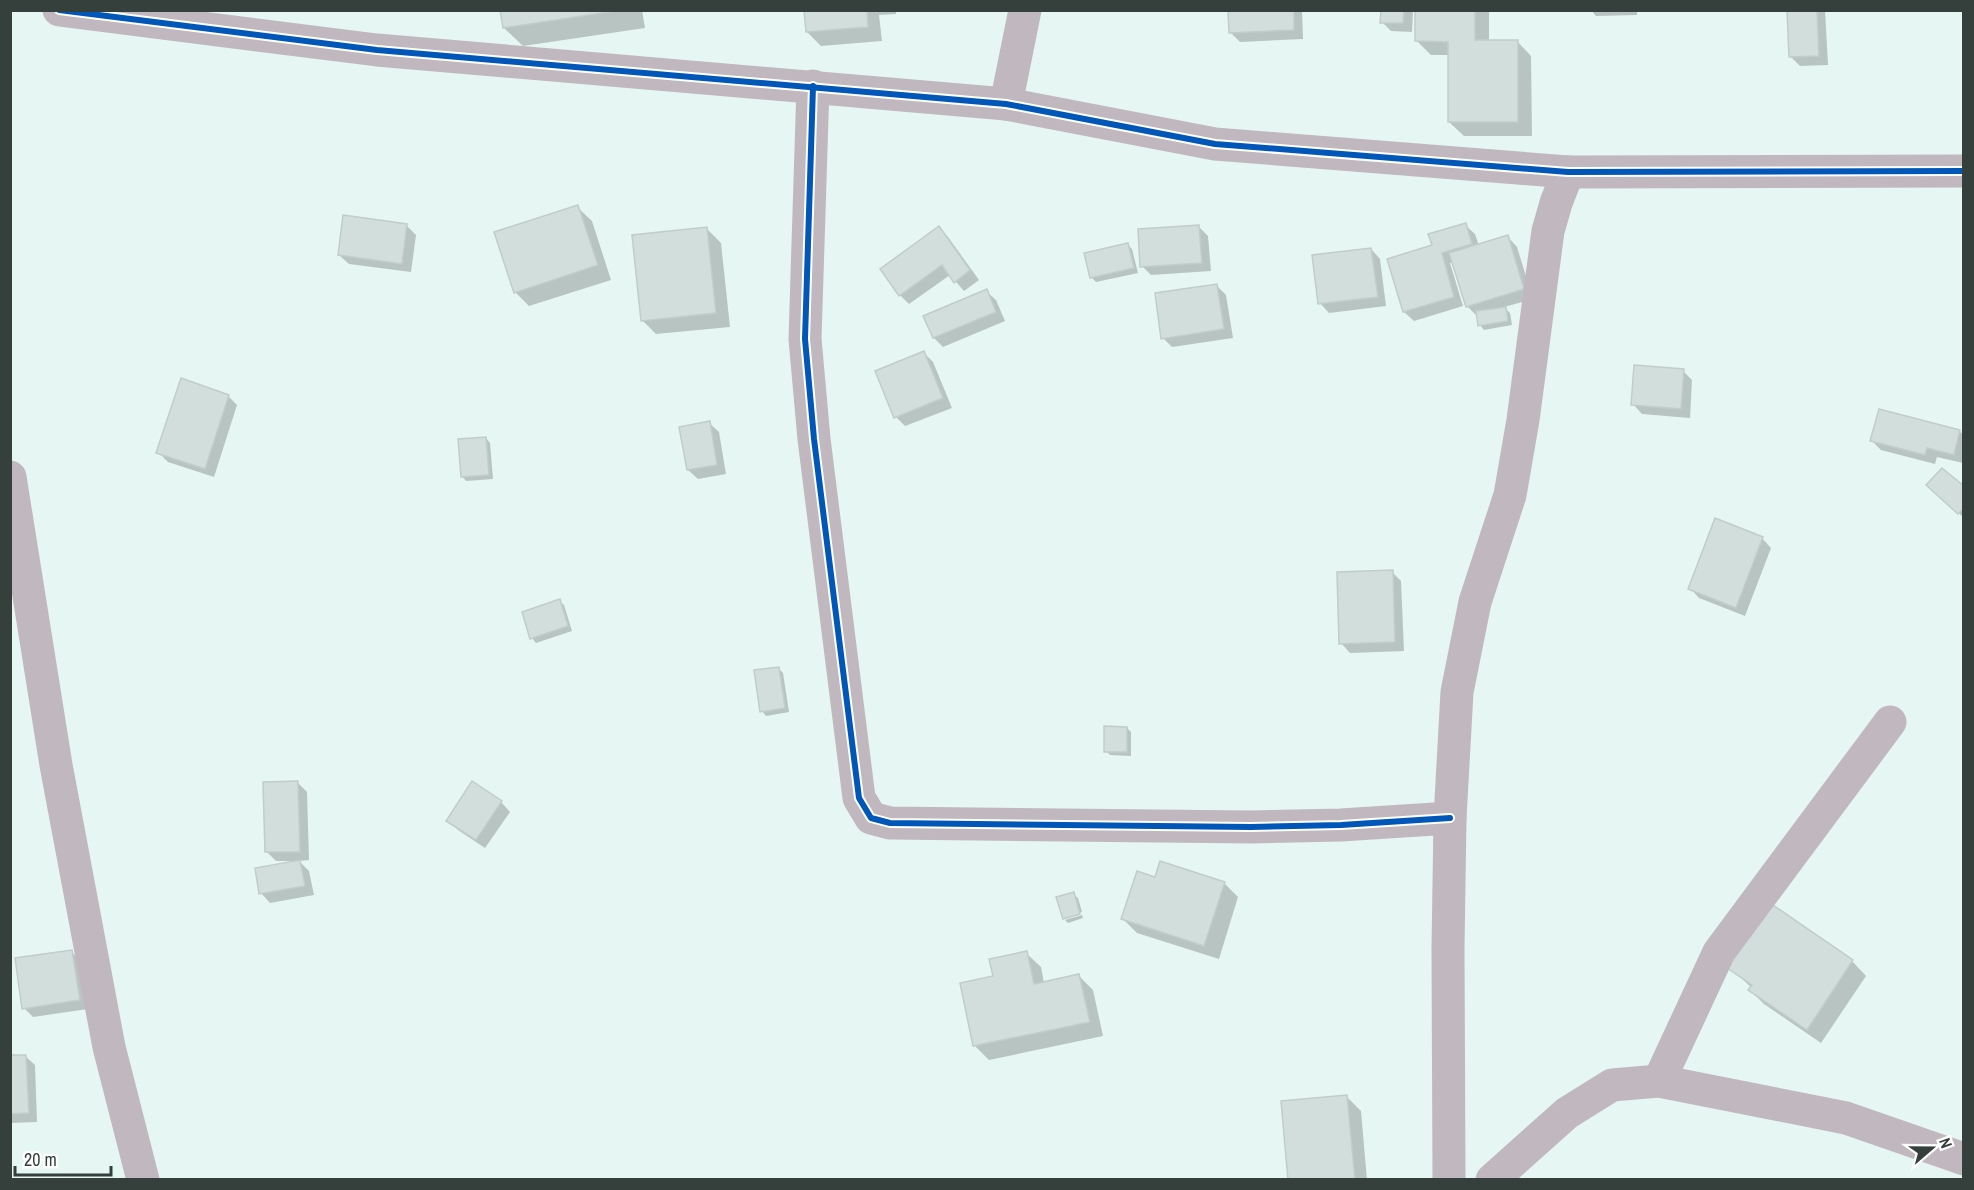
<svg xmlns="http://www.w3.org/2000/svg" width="1974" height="1190" viewBox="0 0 1974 1190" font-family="'Archivo Narrow',sans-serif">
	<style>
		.shadow { fill: #0003 }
		.building { fill: #d1dedb; stroke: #c1cdca; stroke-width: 1.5 }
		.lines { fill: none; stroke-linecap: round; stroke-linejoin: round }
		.street { stroke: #c1b8bf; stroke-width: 33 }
		.cycleway-casing { stroke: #fff; stroke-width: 10 }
		.cycleway { stroke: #0057b8; stroke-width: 6 }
	</style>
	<rect width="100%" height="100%" fill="#e6f6f2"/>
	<g class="shadow">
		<polygon points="501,10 642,10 645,28 523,46 504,28"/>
		<polygon points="805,10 896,10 896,14 879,15 882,41 821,46 807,32"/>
		<polygon points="1229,10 1302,10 1303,39 1240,42 1230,32"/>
		<polygon points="1382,10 1413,10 1412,32 1391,31 1382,22"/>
		<polygon points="1416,10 1489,10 1489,41 1517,41 1531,56 1532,136 1464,136 1449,122 1449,55 1431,55 1417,41"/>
		<polygon points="1591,10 1637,10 1637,15 1596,16"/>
		<polygon points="1788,10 1825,10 1828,65 1800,66 1791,57"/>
		<polygon points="577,207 592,221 611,280 529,306 515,292"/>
		<polygon points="406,225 416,235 411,272 349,264 339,255"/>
		<polygon points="1465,225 1475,234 1479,246 1508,237 1517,247 1533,299 1504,307 1510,313 1512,325 1484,330 1480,325 1478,315 1477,316 1467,306 1453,262 1450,263 1463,306 1414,321 1404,312 1388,260 1434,246"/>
		<polygon points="1198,226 1208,236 1211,271 1151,275 1142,266"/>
		<polygon points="939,228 948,237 979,280 964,291 950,275 909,304 900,295"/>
		<polygon points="707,229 721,243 730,327 656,334 642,320"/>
		<polygon points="1128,245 1132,249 1138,273 1096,282 1091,277"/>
		<polygon points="1371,249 1380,259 1386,306 1329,313 1320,303"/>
		<polygon points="1217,286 1226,295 1233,338 1172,347 1163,338"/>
		<polygon points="986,291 996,300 1005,321 943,347 934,338"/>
		<polygon points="924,353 933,362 952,408 905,426 896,417"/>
		<polygon points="1683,371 1692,380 1690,418 1642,414 1633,404"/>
		<polygon points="228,396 237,405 214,477 168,462 158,452"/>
		<polygon points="709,423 719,432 726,474 698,479 688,470"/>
		<polygon points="1959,431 1964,435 1963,463 1937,457 1935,464 1881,450 1872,441"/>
		<polygon points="486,438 490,443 493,479 466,481 462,476"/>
		<polygon points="1928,485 1964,488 1963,517"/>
		<polygon points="1762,538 1771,548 1745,616 1699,598 1690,588"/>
		<polygon points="1392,572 1401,581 1404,651 1350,653 1341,643"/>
		<polygon points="559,601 564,605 572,631 536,643 532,638"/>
		<polygon points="778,668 783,673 789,712 766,716 762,711"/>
		<polygon points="1127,728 1131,732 1131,756 1110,755 1106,751"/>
		<polygon points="298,783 307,792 309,860 299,861 309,871 314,895 270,903 261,893 291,863 291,861 276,861 267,852"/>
		<polygon points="501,802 510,812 485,848 458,830 448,820"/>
		<polygon points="1156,879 1224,883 1238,897 1219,959 1137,933 1123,919"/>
		<polygon points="1073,894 1078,898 1082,912 1064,917 1064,919 1058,898"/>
		<polygon points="1770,906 1852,961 1866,976 1821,1043 1764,1004 1750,990 1752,988 1729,967"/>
		<polygon points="1082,915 1083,918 1068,923 1065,920"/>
		<polygon points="71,951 80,961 88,1009 33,1017 24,1008"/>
		<polygon points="1026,953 1041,967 1044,983 1079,976 1093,990 1103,1036 989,1060 975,1046 962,984 994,977"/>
		<polygon points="25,1056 35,1065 37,1122 10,1123 10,1057"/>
		<polygon points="1347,1097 1361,1111 1367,1180 1289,1180"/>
	</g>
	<g class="building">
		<polygon points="500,10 622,10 503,28"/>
		<polygon points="804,10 867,10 868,27 806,32"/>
		<polygon points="1228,10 1294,10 1294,30 1229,33"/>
		<polygon points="1381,10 1404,10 1403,23 1380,23"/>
		<polygon points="1415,10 1475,10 1475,40 1518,40 1518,122 1448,122 1448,42 1415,41"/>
		<polygon points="1787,10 1817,10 1819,56 1789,57"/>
		<polygon points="578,205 598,265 514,293 494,232"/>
		<polygon points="343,215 407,224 402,264 338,255"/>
		<polygon points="1466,223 1472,244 1442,253 1454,297 1403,312 1387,259 1432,245 1428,234"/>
		<polygon points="1199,225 1202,263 1140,267 1138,229"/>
		<polygon points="939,226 970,270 954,283 942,265 899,296 880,269"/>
		<polygon points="707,227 716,313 641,321 632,235"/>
		<polygon points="1508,235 1524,289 1466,307 1449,253"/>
		<polygon points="1128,243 1134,268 1090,278 1084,253"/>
		<polygon points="1371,248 1378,297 1318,304 1312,255"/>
		<polygon points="1217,284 1224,329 1161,339 1155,293"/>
		<polygon points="987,289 996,312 933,338 923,316"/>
		<polygon points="1506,307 1508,321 1478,326 1476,311"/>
		<polygon points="924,351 943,398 894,418 875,371"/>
		<polygon points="1634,365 1684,369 1681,409 1631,405"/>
		<polygon points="181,378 229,395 205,469 156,453"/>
		<polygon points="1879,409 1960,430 1954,455 1927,448 1925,455 1870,441"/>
		<polygon points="710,421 717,465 687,470 679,427"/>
		<polygon points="486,437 489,475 461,477 458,439"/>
		<polygon points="1942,468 1964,486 1964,508 1958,514 1926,485"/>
		<polygon points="1715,518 1763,537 1736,608 1688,589"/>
		<polygon points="1393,570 1395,642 1339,644 1337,572"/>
		<polygon points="560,599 568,626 530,639 522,612"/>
		<polygon points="779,667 785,708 760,712 754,670"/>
		<polygon points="1104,726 1127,727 1127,752 1104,752"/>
		<polygon points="298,781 300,852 265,852 263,782"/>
		<polygon points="472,781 502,801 476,840 446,821"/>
		<polygon points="300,860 305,886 259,894 255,868"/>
		<polygon points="1160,861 1225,882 1204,946 1121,919 1137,871 1155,877"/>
		<polygon points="1074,892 1080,914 1063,919 1056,897"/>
		<polygon points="1770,903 1853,960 1807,1030 1748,990 1752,985 1727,968"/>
		<polygon points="72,950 80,1000 22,1009 15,958"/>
		<polygon points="1027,951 1034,984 1079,974 1090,1022 973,1046 960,983 993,976 989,959"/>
		<polygon points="10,1055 26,1055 29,1113 10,1114"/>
		<polygon points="1347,1095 1355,1180 1288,1180 1281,1101"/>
	</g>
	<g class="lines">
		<g class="street">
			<polyline points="59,10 377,50 1006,104 1215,144 1568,172 1964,171"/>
			<polyline points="813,86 805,339 814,439 859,798 871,818 890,823 1251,827 1341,825 1450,818"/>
			<polyline points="1006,104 1025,10"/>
			<polyline points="10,477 56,765 109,1047 143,1180"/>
			<polyline points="1659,1081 1719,952 1890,722"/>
			<polyline points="1449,1180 1448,948 1450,818 1457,692 1475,602 1510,495 1523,420 1548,231 1556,203 1568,172"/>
			<polyline points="1492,1180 1567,1113 1612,1085 1659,1081 1846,1118 1964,1159"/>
		</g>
		<g class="cycleway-casing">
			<g id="cycleway">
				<polyline points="59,10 377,50 1006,104 1215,144 1568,172 1964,171"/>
				<polyline points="813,86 805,339 814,439 859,798 871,818 890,823 1251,827 1341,825 1450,818"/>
			</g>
		</g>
		<use href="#cycleway" class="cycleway"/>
	</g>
	<rect width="1974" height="1190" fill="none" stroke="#35403d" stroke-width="24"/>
	<g transform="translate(1932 1148) rotate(70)" stroke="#ffffff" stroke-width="4.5" paint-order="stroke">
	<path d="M0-4.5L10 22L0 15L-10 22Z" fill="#35403d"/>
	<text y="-9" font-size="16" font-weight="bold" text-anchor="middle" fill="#35403d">N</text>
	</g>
	<path d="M15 1166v9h96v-9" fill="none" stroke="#35403d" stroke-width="3"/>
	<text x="24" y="1166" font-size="18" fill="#35403d" stroke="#ffffff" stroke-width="4.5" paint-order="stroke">20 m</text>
</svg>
